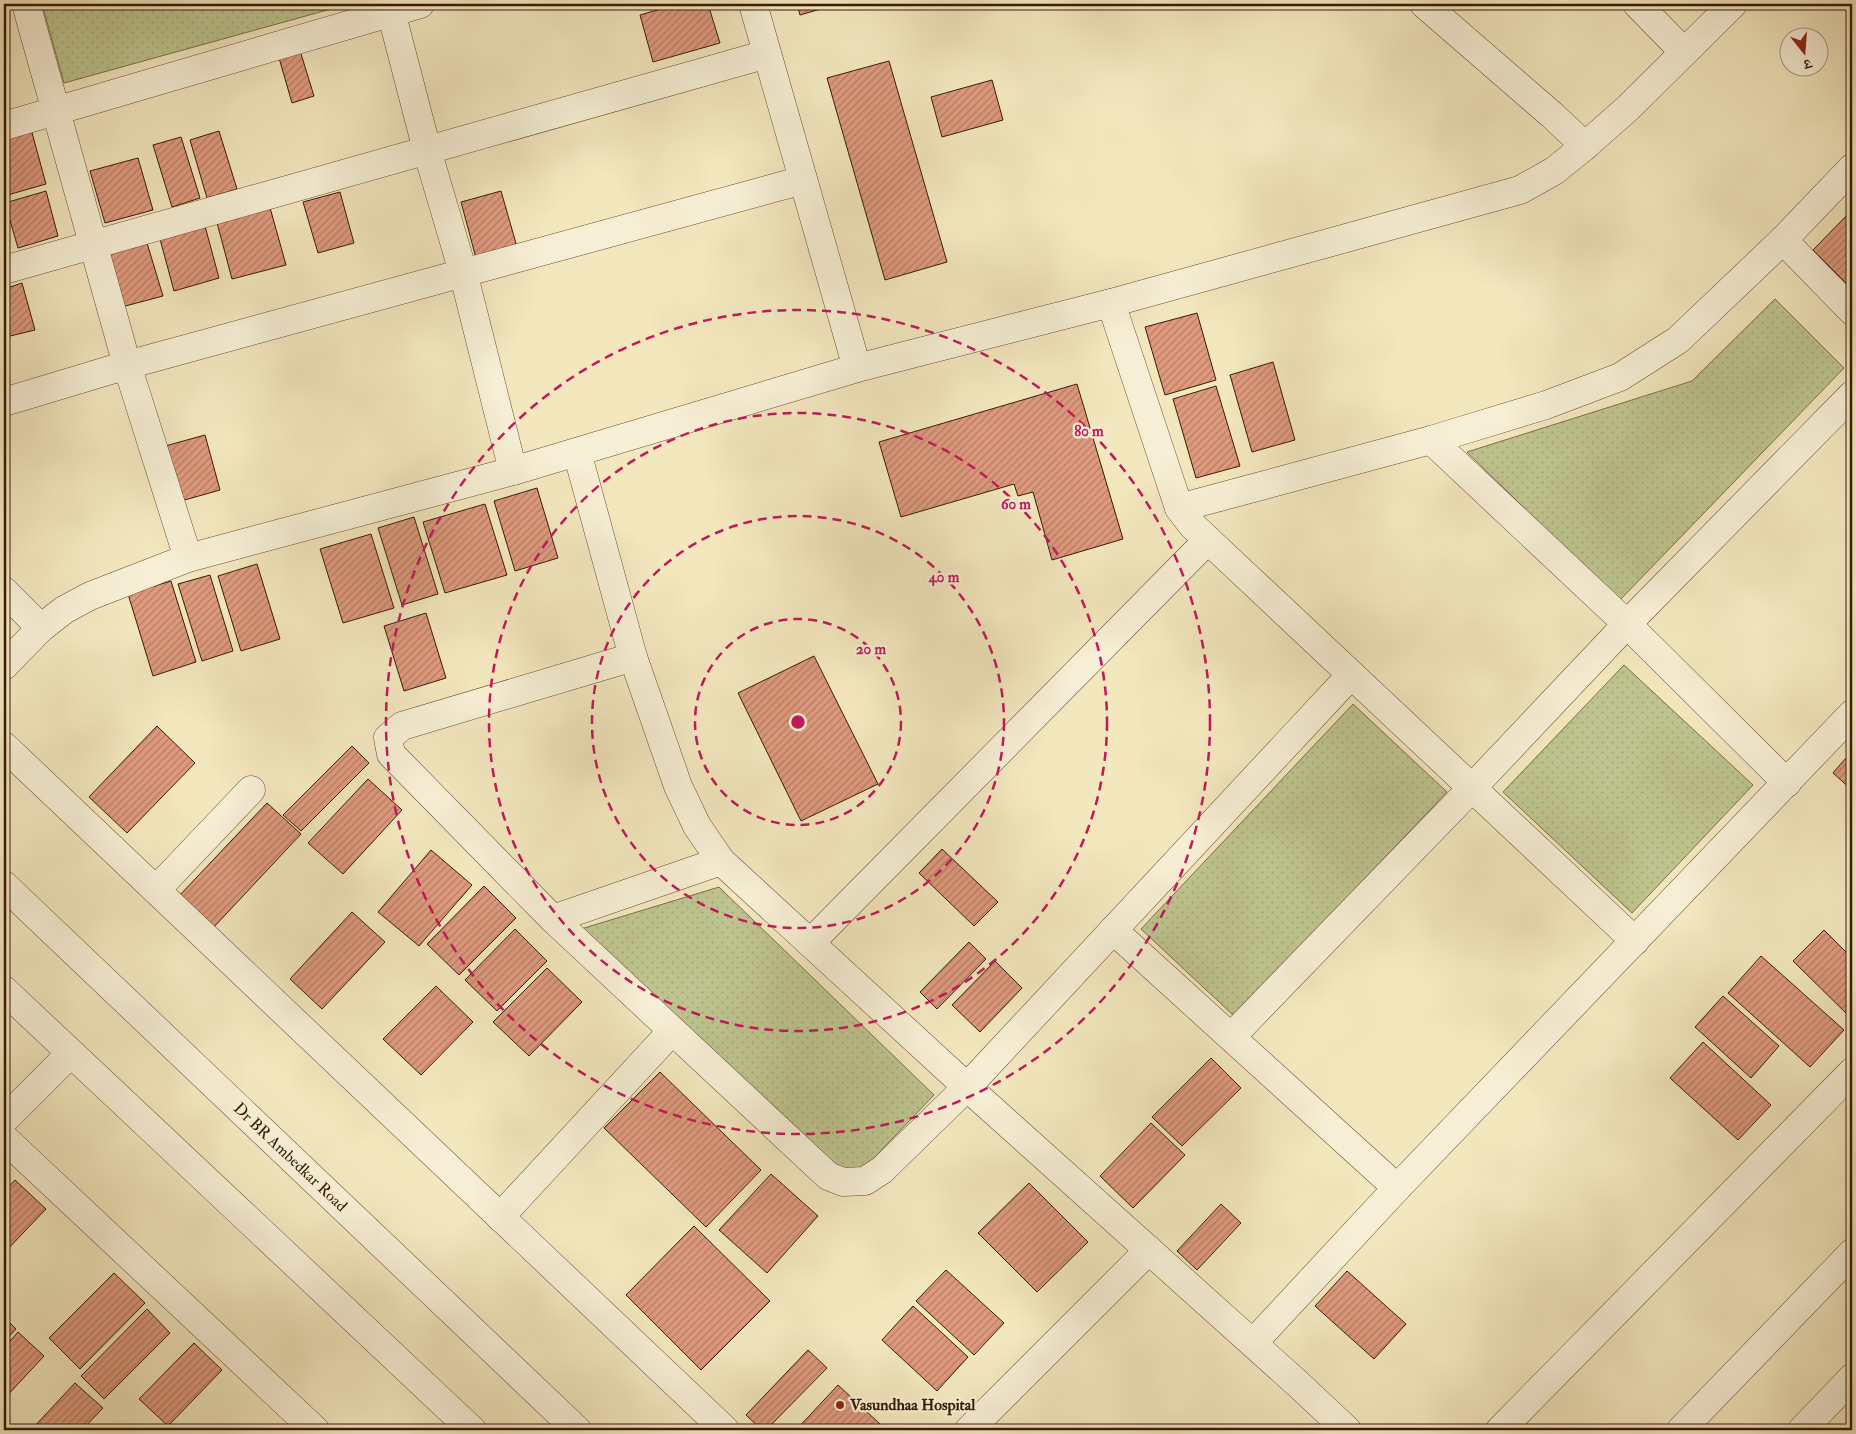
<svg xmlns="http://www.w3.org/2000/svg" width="1856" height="1434" viewBox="0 0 1856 1434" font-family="'IM FELL Double Pica','Noto Serif Devanagari',serif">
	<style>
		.park { fill: url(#park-dots); stroke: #7c6f4b }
		.building { fill: url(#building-hatch); stroke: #391a07 }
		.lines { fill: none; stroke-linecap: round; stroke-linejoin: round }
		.minor-casing { stroke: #684d35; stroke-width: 29 }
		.minor { stroke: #f7efd5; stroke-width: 28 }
		.ring { fill: none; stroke: #c2185b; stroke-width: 2.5; stroke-dasharray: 9 6 }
		.poi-dot { fill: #8f2418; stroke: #f7efd5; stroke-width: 2 }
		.labels { text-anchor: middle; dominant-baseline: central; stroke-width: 4.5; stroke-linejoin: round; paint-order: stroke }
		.street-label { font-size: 16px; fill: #391a07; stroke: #f7efd5 }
		.poi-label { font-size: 16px; font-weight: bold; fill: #391a07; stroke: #f7efd5; text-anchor: start }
		.centre { fill: #c2185b; stroke: #f7efd5; stroke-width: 2.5 }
		.ring-label { font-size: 15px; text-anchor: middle; font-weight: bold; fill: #c2185b; stroke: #f7efd5; stroke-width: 4.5; stroke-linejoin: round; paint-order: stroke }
	</style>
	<defs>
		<pattern id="park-dots" width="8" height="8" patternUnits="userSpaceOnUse" patternTransform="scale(1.25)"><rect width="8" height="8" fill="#bec48f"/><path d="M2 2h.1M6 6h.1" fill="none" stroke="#a4a87a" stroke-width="1.8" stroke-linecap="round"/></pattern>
		<pattern id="building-hatch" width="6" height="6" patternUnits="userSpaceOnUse" patternTransform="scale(1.25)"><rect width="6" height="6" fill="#df9a7e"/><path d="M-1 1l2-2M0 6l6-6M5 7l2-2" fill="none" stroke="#b67d65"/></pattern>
	</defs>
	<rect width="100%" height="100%" fill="#f3e7be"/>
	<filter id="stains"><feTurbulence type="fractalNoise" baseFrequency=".004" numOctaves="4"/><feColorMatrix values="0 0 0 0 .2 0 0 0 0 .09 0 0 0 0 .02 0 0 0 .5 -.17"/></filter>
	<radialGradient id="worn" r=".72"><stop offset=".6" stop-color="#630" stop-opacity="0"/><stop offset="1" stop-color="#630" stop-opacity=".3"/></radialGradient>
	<g class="park">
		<polygon points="42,4 349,4 64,83"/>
		<polygon points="1775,299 1844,368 1619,601 1467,452 1692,381"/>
		<polygon points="1624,665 1753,785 1632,913 1503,792"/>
		<polygon points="1353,704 1447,792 1234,1016 1141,929"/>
		<polygon points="719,887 934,1095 851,1182 581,929"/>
	</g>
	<g class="building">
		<polygon points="678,4 708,4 720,43 653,62 640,15"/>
		<polygon points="797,4 838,4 800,15"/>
		<polygon points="298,44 314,96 292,103 277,51"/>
		<polygon points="889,61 947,262 885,280 827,78"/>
		<polygon points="992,80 1003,120 942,137 931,97"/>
		<polygon points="31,129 46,184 4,196 4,137"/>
		<polygon points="219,131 237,189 207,198 190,140"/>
		<polygon points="181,137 200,198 172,207 153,145"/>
		<polygon points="138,158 153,210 105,223 90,171"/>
		<polygon points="46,191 58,236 18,248 5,203"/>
		<polygon points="501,191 517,247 476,258 461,202"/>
		<polygon points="340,192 354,243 318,253 303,202"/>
		<polygon points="269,204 286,265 232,279 216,219"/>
		<polygon points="1852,210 1852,289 1813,250"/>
		<polygon points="205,226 219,278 174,291 160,239"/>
		<polygon points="147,243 163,296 114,309 99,256"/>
		<polygon points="22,283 35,330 6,337 4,327 4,289"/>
		<polygon points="1197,313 1216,380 1165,395 1145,327"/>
		<polygon points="1273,362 1295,440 1252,452 1230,375"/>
		<polygon points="1077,384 1123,539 1052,560 1033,492 1018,496 1014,484 901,517 879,442"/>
		<polygon points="1216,386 1240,466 1196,478 1173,399"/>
		<polygon points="205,435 220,490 174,503 158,448"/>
		<polygon points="537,488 558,558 515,571 494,501"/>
		<polygon points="485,504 507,575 445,593 423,522"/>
		<polygon points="414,517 438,594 402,605 378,528"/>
		<polygon points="371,534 394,608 343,623 320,549"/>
		<polygon points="257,564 280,639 241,651 218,576"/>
		<polygon points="210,575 233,651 202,661 178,584"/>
		<polygon points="171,581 196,662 153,676 128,594"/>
		<polygon points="426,613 446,678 404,691 384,626"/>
		<polygon points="814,656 878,784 801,821 738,693"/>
		<polygon points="157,726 195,763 127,833 89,797"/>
		<polygon points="352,746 369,763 301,831 283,815"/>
		<polygon points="1852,751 1852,790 1833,773"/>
		<polygon points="368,779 402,810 343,874 308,843"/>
		<polygon points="267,803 301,834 213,928 179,896"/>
		<polygon points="942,849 998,902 974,926 919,873"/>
		<polygon points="431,850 472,885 419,946 378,912"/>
		<polygon points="484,886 516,918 459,975 427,944"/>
		<polygon points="352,912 385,942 322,1009 290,979"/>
		<polygon points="515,929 547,961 497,1011 465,980"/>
		<polygon points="1824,930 1852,958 1852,1019 1793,961"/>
		<polygon points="969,942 986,959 937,1009 920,992"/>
		<polygon points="1761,956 1844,1030 1810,1067 1728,993"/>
		<polygon points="995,961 1022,988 980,1032 952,1005"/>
		<polygon points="547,968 582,1002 529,1056 493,1022"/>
		<polygon points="436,986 473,1022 421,1075 383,1039"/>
		<polygon points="1723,996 1779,1046 1751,1078 1695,1027"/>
		<polygon points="1703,1042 1771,1105 1738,1140 1670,1078"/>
		<polygon points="1211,1058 1241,1088 1182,1146 1152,1117"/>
		<polygon points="660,1072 761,1170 706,1227 604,1128"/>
		<polygon points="1151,1123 1185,1155 1133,1208 1100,1176"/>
		<polygon points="771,1174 818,1216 767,1273 719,1230"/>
		<polygon points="15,1180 46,1209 4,1253 4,1192"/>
		<polygon points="1029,1183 1088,1242 1037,1292 978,1233"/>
		<polygon points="1221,1204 1241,1223 1197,1270 1177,1251"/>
		<polygon points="694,1226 770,1301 701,1370 626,1295"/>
		<polygon points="946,1270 1004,1323 974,1355 916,1301"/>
		<polygon points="1347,1271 1406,1324 1374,1359 1315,1306"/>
		<polygon points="114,1273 145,1303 80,1369 49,1338"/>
		<polygon points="913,1306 968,1357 937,1391 882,1340"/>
		<polygon points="147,1309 170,1333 104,1399 81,1376"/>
		<polygon points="4,1317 16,1329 4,1342"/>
		<polygon points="18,1332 44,1356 4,1399 4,1348"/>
		<polygon points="194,1343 222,1370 168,1426 139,1399"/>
		<polygon points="808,1350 827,1368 766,1430 762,1430 746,1415"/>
		<polygon points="75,1383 103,1408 82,1430 31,1430"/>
		<polygon points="838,1385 880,1424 874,1430 796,1430"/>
	</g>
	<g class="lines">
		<g class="minor-casing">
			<g id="minor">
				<polyline points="26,4 127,365 188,558"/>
				<polyline points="389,4 427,150 463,272 513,471"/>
				<polyline points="753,4 857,368"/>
				<polyline points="1424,4 1552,115 1585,146"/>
				<polyline points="1637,4 1684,52"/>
				<polyline points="4,126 420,4"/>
				<polyline points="1783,240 1852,311"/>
				<polyline points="4,270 767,54"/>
				<polyline points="1111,303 1179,508 1192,525 1635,941"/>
				<polyline points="4,402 127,365 803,180"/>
				<polyline points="1431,440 1627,624 1787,783"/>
				<polyline points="577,452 633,657 678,786 697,826 721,861 967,1087 1298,1384 1347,1430"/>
				<polyline points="1179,508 1431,440 1546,405 1620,377 1678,340 1783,240 1852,168"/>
				<polyline points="4,591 41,628"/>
				<polyline points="633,657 402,726 388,738 391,754 553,919 828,1176 843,1182 865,1181 882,1170 967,1087 1351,675"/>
				<polyline points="4,666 41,628 64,610 90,596 188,558 513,471 857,368 1111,303 1520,190 1554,171 1585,146 1628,108 1733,4"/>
				<polyline points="4,746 725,1430"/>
				<path id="s1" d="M4,885L577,1430"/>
				<polyline points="156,890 251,790"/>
				<polyline points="553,919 721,861"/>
				<polyline points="1113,930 1397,1188"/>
				<polyline points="810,943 1208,540"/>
				<polyline points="4,990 472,1430"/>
				<polyline points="1231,1037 1472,788 1627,624 1852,395"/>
				<polyline points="4,1120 71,1053"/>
				<polyline points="4,1138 315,1430"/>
				<polyline points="500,1217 672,1031"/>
				<polyline points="1253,1343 1397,1188 1852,714"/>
				<polyline points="969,1430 1149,1250"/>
				<polyline points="1500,1430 1852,1072"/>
				<polyline points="1681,1430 1852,1253"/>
				<polyline points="1802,1430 1852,1378"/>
			</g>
		</g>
		<use href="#minor" class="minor"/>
	</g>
	<g class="ring">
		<circle cx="798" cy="722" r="103"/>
		<circle cx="798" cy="722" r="206"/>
		<circle cx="798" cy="722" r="309"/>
		<circle cx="798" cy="722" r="412"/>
	</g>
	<circle class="poi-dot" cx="840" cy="1405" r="5"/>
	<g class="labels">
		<g class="street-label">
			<text stroke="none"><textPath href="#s1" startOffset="395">Dr BR Ambedkar Road</textPath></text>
		</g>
		<g class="poi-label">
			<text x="850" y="1405">Vasundhaa Hospital</text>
		</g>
	</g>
	<circle cx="798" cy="722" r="8" class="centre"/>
	<g class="ring-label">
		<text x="1089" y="436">80 m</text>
		<text x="1016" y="509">60 m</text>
		<text x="944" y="582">40 m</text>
		<text x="871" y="654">20 m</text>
	</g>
	<rect width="1856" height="1434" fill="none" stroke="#f3e7be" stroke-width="20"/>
	<rect x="5" y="5" width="1846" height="1424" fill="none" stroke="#391a07" stroke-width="2.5"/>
	<rect x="10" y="10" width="1836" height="1414" fill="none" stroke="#391a07"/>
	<g transform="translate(1804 52) rotate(163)"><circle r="24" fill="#f7efd5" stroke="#ab9a83"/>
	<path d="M0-4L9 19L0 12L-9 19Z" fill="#8f2418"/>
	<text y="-8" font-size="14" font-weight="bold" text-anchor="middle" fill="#391a07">उ</text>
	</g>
	<rect width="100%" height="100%" filter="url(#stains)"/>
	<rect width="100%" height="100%" fill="url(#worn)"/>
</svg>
